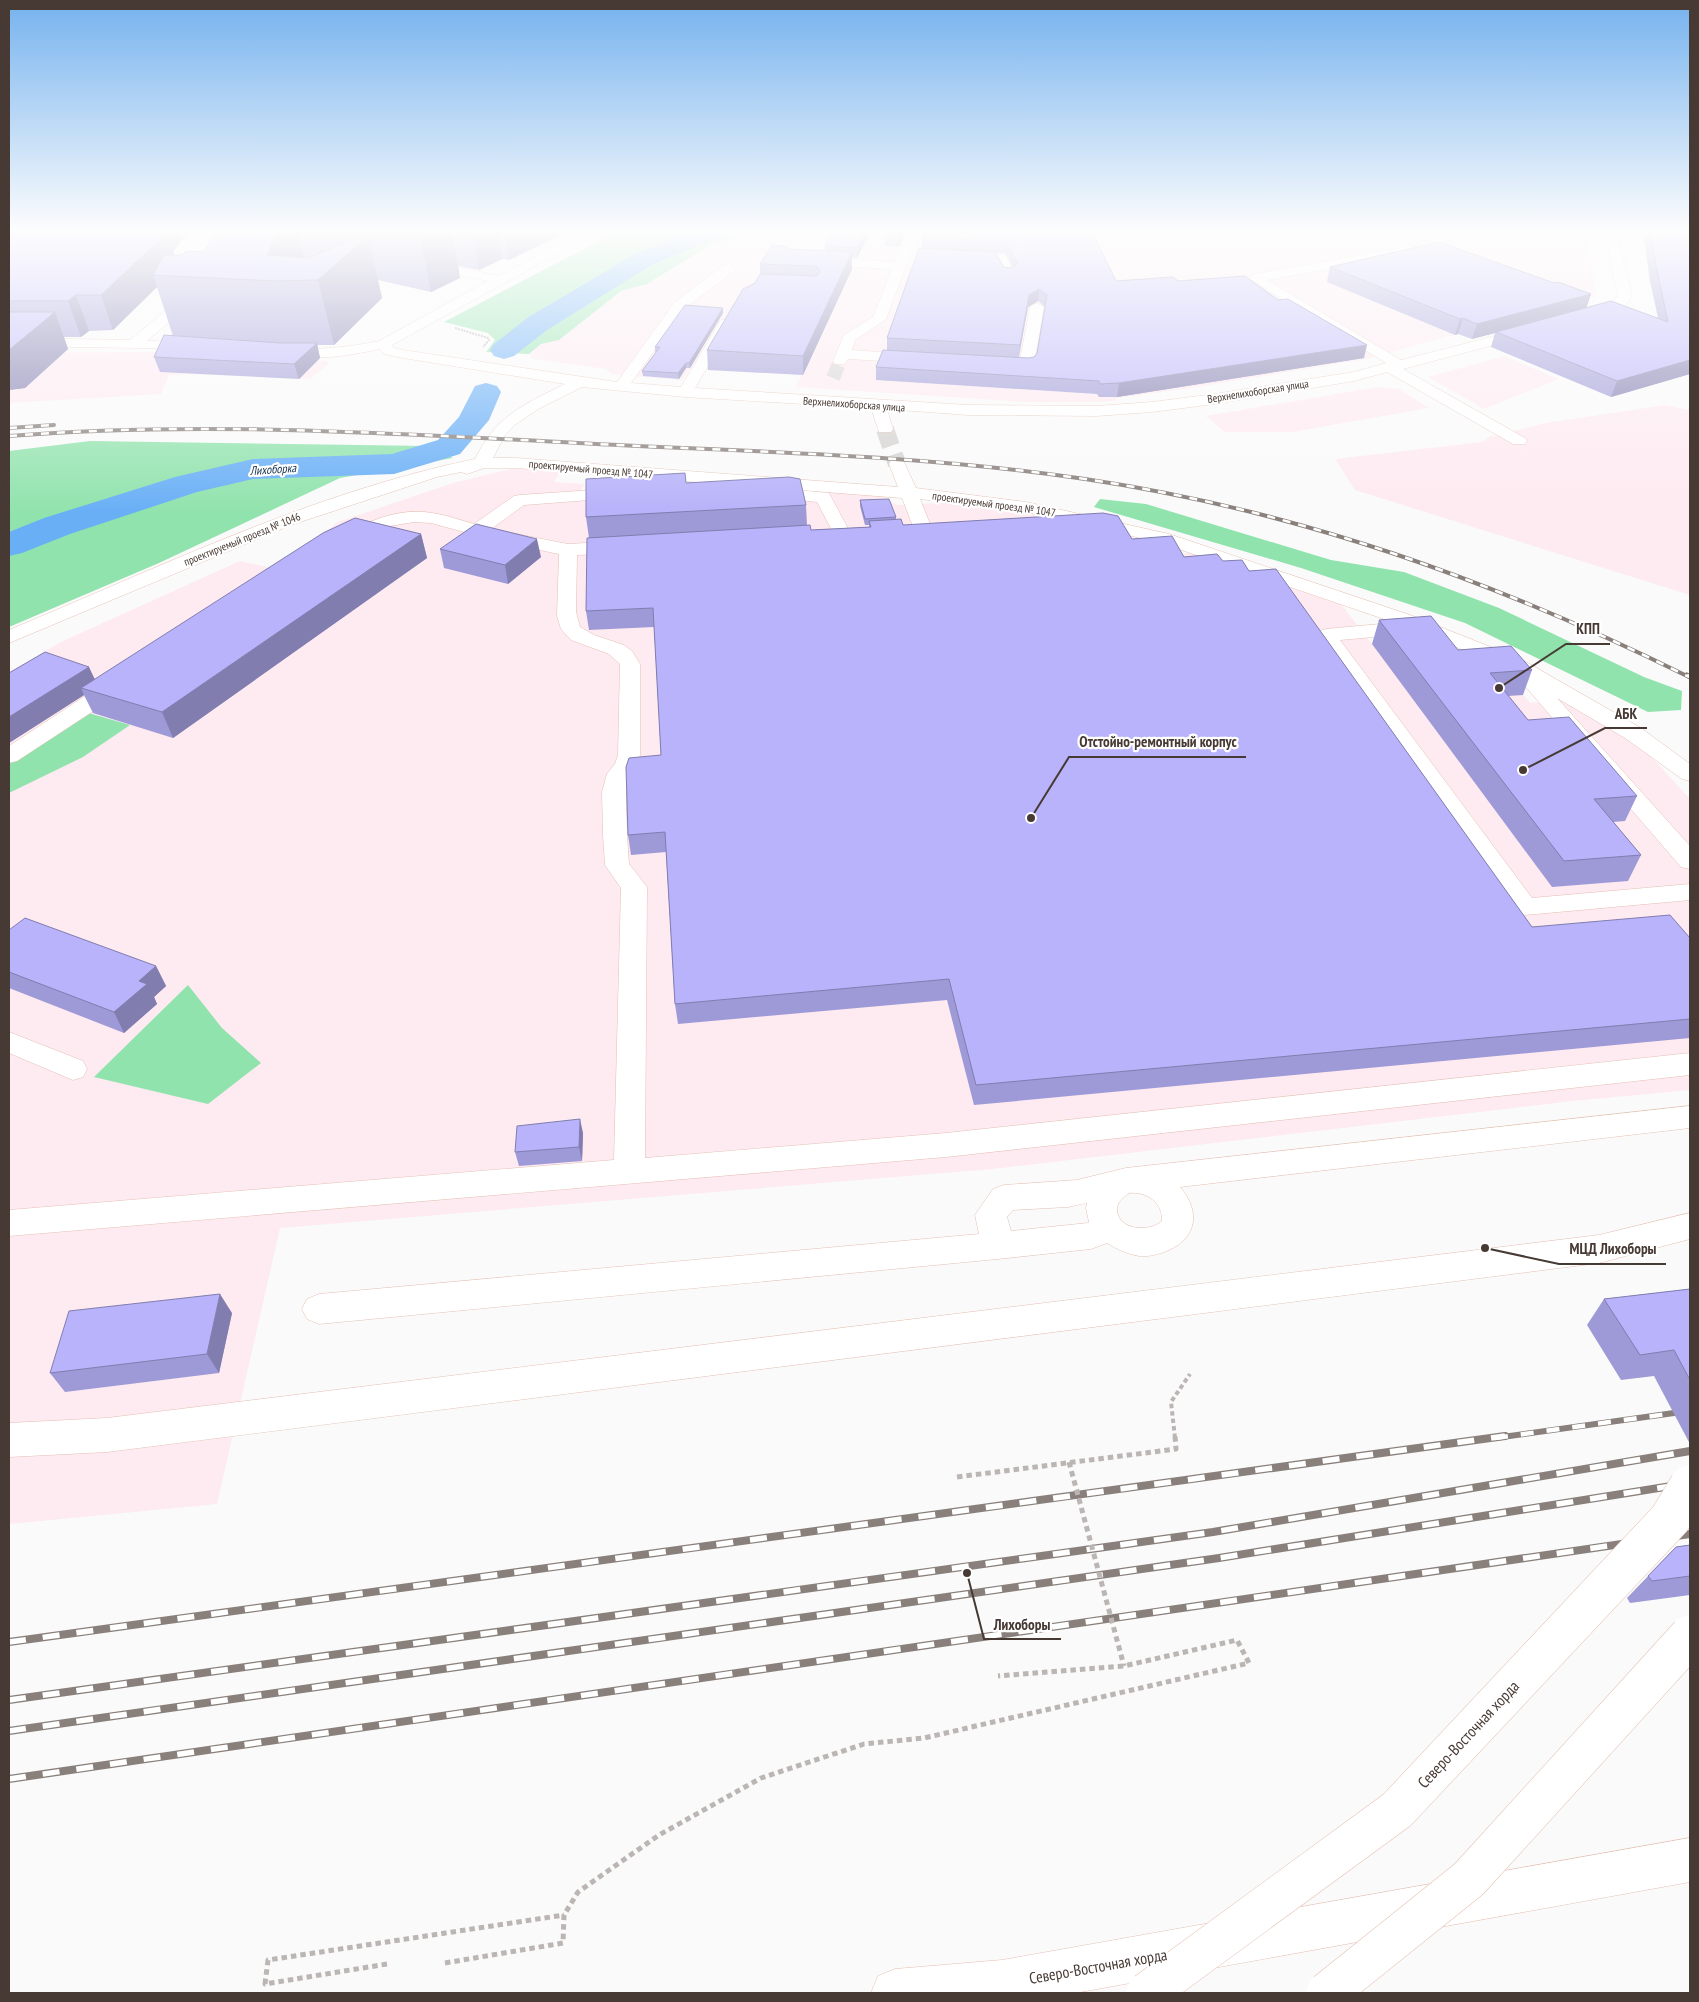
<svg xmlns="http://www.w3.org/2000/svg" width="1699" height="2002" viewBox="0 0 1699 2002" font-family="'PT Sans Narrow',sans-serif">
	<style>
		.industrial { fill: #feeaf1 }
		.green { fill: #91e3ad }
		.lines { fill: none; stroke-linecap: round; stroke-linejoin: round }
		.river { fill: #69aff6; fill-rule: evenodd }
		.minor-tunnel-far1 { stroke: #d6d3d2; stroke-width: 14; stroke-dasharray: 14 7; stroke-linecap: butt }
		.minor-tunnel { stroke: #d6d3d2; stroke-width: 18; stroke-dasharray: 18 9; stroke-linecap: butt }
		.minor-casing { stroke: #e4c1b2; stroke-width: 1 }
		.major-casing { stroke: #e4c1b2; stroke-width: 1 }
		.path-far2 { stroke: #bbb6b4; stroke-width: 2; stroke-dasharray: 2 1; stroke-linecap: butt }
		.path-far1 { stroke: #bbb6b4; stroke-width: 4; stroke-dasharray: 4.5 3; stroke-linecap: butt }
		.path { stroke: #bbb6b4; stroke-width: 5; stroke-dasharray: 5.5 4; stroke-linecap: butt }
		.minor { fill: #fff; fill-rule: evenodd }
		.major { fill: #fff; fill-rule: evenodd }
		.rail-far3-casing { stroke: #89807c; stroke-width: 4 }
		.rail-far2-casing { stroke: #89807c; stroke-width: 5 }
		.rail-far1-casing { stroke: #89807c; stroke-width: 6 }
		.rail-casing { stroke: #89807c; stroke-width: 8 }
		.rail-far3 { stroke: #fff; stroke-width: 2.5; stroke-dasharray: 8; stroke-linecap: butt }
		.rail-far2 { stroke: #fff; stroke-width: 3; stroke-dasharray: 10; stroke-linecap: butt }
		.rail-far1 { stroke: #fff; stroke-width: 4.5; stroke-dasharray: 13; stroke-linecap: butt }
		.rail { stroke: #fff; stroke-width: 5.5; stroke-dasharray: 17; stroke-linecap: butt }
		.major-bridge-casing { stroke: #e4c1b2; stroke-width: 42; stroke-linecap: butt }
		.path-bridge { stroke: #bbb6b4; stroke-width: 5; stroke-dasharray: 5.5 4; stroke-linecap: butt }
		.major-bridge { stroke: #fff; stroke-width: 41 }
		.wall { fill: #9e9ad7; fill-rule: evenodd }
		.shaded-wall { fill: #817daf }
		.building { fill: #b8b3fa; stroke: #817daf }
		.labels { text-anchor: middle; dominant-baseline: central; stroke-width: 4.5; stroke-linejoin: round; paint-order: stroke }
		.far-street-label { font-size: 11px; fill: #473933; stroke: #fff }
		.far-water-label { font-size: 12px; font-style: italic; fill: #14314e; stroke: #fff }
		.near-street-label { font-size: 16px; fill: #473933; stroke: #fff }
		.leader { fill: none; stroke: #473933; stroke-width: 2 }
		.callout-dot { fill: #473933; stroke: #fff; stroke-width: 2 }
		.callout-label { font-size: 15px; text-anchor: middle; font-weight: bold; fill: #473933; stroke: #fff; stroke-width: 4.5; stroke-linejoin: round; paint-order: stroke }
	</style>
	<rect width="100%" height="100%" fill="#fafafa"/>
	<g class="industrial">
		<polygon points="760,232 1299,232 1340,235 1340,232 1582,232 1588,243 1596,296 1366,359 1191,388 1117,398 1114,401 1096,402 1024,402 796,387 801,375 698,369 690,369 682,380 629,376 612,374 606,369 533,359 529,354 541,344 559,340 621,291 647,284 705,248 720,242"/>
		<polygon points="152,352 327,361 329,364 310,379 191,374 169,375 161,394 9,403 9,353"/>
		<polygon points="1504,356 1559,379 1484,409 1428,377"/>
		<polygon points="1378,387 1400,389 1429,408 1292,432 1225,432 1206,416"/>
		<polygon points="1665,405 1690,410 1690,595 1355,490 1335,459 1482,442 1489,437 1546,423"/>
		<polygon points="511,469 537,469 560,472 554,482 585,484 578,494 693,486 876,493 897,505 958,502 1032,513 1113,530 1129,557 1194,553 1340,603 1372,644 1464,669 1502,670 1530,703 1572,700 1643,748 1690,799 1690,1090 1572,1101 992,1169 280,1228 217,1504 9,1524 9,672 61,642 240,561 276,569 338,522 453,483"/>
	</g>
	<g class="green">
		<polygon points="760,232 720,242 705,248 647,284 621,291 559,340 541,344 529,354 486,352 495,340 488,333 444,322 614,233"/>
		<polygon points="90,441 429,446 453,458 340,478 159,563 9,627 9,451"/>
		<polygon points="1100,499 1146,504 1331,560 1404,572 1499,608 1644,677 1682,691 1681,710 1648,712 1465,623 1301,568 1094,507"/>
		<polygon points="85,712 130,725 83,757 9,793 9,763"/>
		<polygon points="188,985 222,1028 261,1063 208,1104 94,1077"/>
	</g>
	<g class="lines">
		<g class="river">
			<polygon points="689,232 723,232 719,237 653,264 547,330 514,356 504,359 494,356 490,350 494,344 527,318 635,254"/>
			<polygon points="486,383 497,386 501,392 489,420 460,454 394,474 253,479 197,492 70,534 22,553 9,556 9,532 44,518 175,477 253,459 392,454 438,440 459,417 475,386"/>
		</g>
		<polyline class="minor-tunnel-far1" points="833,378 840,361"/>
		<polyline class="minor-tunnel" points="885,429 897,464"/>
		<g class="minor-casing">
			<g id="minor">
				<path d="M581,232H597L392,345L394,348L403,350L617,382L674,303L724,265L729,264L735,268L734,271L684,309L631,383L681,387L719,323L721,320H731L733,323L695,388L968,405L1097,406L1152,402L1215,394L1354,372L1386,363L1248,278L1255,274L1418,245L1422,246L1424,249L1422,252L1418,253L1267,280L1401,360L1530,327L1535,328L1537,331L1535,334L1403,369L1525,438L1527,441L1525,444H1513L1387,372L1354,381L1215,404L1152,412L1097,416L968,415L887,409L893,429L891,432H879L871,408L685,397L582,387L540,408L516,424L505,435L493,458H516L898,487L889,464L891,460H903L905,464L916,488L1026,502L1169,534L1410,615L1521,659L1641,728L1690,764V781L1682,779L1625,738L1557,698L1690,846V869L1681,867L1525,686L1521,682L1524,678L1507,667L1405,627L1385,636L1340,640L1532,898L1690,884V900L1525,915L1516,913L1316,635L1319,631L1326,629L1380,624L1387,620L1158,542L1026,512L920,499L932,529L929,533L923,534L917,533L914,529L902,498L516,468H484L467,474L461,472L437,477L291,525L9,643V630C160,567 314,492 475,459C496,416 524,404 565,384L403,358L384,354L380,349C348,356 309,362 277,354L275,351L277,348C286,346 295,348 304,349C329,349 355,346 379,341L488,281L418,267L417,264L418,261L423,260L499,276Z"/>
				<polygon points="907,232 919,232 886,319 855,340 852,350 919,355 924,356 926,359 924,362 919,363 848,359 845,364 835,364 833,361 844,335 873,317 892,269 814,265 808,261 814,257 895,262"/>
				<path d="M1605,232H1617L1632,296C1622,314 1604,316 1586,320L1581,319L1579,316L1581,313L1609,305L1618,296Z"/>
				<polygon points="961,252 1005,255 1015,274 1008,278 1003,277 995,262 956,259 955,256"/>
				<polygon points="195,289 200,290 202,293 200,296 147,341 197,342 202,343 204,346 202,349 9,346 9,338 130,340 190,290"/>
				<polygon points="1037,303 1044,307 1034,365 1032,368 1027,369 992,366 990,363 992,360 1020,360 1030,307"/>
				<path d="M623,488L629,489L632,493L629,497L524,505L491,529L568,544L623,541L630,543L632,547L630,551L623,553L577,555L576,612L580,627L594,635L624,645L632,651L640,664V755L637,765L630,775L626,792L627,835L629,864L647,887L645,1158L946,1133L1690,1053V1075L946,1157L9,1236V1210L614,1160L621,888L605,865L603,835L602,792L607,774L615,764L618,755L620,664L609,654L571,640L561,629L557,616L559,554L501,542L431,523L414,522L390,526L345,546L339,544L336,540L339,536C368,522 398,507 432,513C446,515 460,520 474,524L514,496L520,495Z"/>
				<polygon points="796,490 829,493 851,534 848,538 842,539 836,538 817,502 790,499 787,495 790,491"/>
				<polygon points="119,678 127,679 130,684 127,689 17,761 9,763 9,746 111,679"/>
				<polygon points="9,1032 83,1061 87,1069 83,1077 73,1080 9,1053"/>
				<path d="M1690,1106V1128L1180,1187C1200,1210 1198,1237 1169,1250C1160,1254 1149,1257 1139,1256C1128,1254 1116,1249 1107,1243L1091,1249L998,1259L319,1324L307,1319L302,1309L307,1299L319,1294L979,1234L975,1215L993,1189L1004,1185L1077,1180L1126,1168ZM1129,1193C1147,1191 1163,1203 1162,1221C1149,1233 1117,1230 1117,1209C1117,1202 1124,1197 1129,1193ZM1087,1203L1086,1208L1089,1222L1088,1223L1011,1231L1007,1217L1013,1210L1068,1207Z"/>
				<polygon points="1690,1213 1690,1239 1599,1263 107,1452 9,1457 9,1423 107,1418 1599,1235"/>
			</g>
		</g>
		<g class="major-casing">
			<polygon id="major" points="1690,1838 1690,1882 1075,1993 871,1993 878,1976 895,1969 1002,1960"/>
		</g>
		<polyline class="path-far2" points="455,328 488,338 489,340 483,347"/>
		<polyline class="path-far1" points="1175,1438 1171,1402 1190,1374"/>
		<g class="path">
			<polyline points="957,1477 1176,1449 1175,1436"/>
			<polyline points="445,1963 563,1943 564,1915 578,1892 659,1835 761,1778 864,1744 924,1738 1249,1663 1237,1640 1124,1666 998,1676"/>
			<polyline points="387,1964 265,1984 268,1960 564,1915"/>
		</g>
		<use href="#minor" class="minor"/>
		<use href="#major" class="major"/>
		<g class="rail-far3-casing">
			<g id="rail-far3">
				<polyline points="9,428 54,425"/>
				<path d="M9,436C199,421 388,433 578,443C747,452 917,454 1085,479C1300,511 1495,581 1689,677"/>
			</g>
		</g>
		<g class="rail-far2-casing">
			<polyline id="rail-far2" points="1687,675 1690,677"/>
		</g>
		<g class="rail-far1-casing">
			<polyline id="rail-far1" points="1495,1438 1674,1413"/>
		</g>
		<g class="rail-casing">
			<g id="rail">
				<polyline points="9,1642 1505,1436"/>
				<polyline points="9,1700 1213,1532 1690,1451"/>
				<polyline points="9,1731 1219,1558 1690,1483"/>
				<polyline points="9,1779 1690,1534"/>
			</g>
		</g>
		<use href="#rail-far3" class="rail-far3"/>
		<use href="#rail-far2" class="rail-far2"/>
		<use href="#rail-far1" class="rail-far1"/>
		<use href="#rail" class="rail"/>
		<g class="major-bridge-casing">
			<g id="major-bridge">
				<polyline points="1147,1993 1397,1810 1670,1519 1690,1486"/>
				<polyline points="1327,1993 1469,1879 1690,1636"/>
			</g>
		</g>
		<polyline class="path-bridge" points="1069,1462 1124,1666"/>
		<use href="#major-bridge" class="major-bridge"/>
	</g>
	<g class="wall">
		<polygon points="9,232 173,252 174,255 181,255 204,252 216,232 567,232 509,260 502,259 479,270 458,266 460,278 431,292 378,280 382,298 334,345 317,345 320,358 299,379 160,372 154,357 173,336 157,287 113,330 89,331 81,337 64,337 68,349 25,388 9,390"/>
		<polygon points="832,232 870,232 857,258 852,258 852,269 803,375 708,370 707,350 755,283 760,275 760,264 825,250 825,246"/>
		<polygon points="885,232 905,232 899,247 885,246"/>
		<path d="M1092,232L1116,281H1178L1278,300L1364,358L1117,397H1099L1097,394L876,380V367L887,350V338L922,248V237ZM995,253H1005L1012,266L1010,268L1004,267ZM1038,301L1045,307L1037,353L1034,357L1028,358L1019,357L1028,307Z"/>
		<polygon points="1646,232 1690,232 1690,374 1611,397 1491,347 1495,333 1472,339 1458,334 1455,335 1327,282 1330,267 1554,283 1591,294 1586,308 1658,318 1650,281 1644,238"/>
		<polygon points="723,308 723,313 690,368 686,368 679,379 643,376 642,371 656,352 655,352 655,347"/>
		<polygon points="686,483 806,505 807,525 811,530 869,527 869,525 865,525 860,506 860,500 896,517 896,520 903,525 1132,539 1184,557 1223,561 1249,571 1532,927 1690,938 1690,1038 974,1105 947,1000 678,1024 675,1004 666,852 631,855 628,835 661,755 654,627 589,630 586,611 589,538 586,517"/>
		<polygon points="421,534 427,558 173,738 93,713 84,695 9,743 9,673 95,679"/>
		<polygon points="440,549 541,557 508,584 444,568"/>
		<polygon points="1379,620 1458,650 1532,670 1523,695 1508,696 1528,720 1637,796 1625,821 1613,822 1641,855 1628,881 1552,887 1372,644"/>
		<polygon points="9,930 156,966 166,986 154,997 157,1004 124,1033 9,988"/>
		<polygon points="583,1133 582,1161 519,1166 515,1152"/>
		<polygon points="1690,1289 1690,1444 1654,1376 1621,1380 1587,1325 1604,1299"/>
		<polygon points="232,1313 219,1373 65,1392 50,1373"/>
		<polygon points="1690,1545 1690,1595 1630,1603 1627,1598 1676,1547"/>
	</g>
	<g class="shaded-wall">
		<polygon points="151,232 188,232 173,252 178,266 153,275 157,287 113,330 101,295"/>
		<polygon points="278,232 298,232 306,265 267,255"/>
		<polygon points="419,232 452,232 460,278 431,292"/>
		<polygon points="472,232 498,232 502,259 479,270"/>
		<polygon points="504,232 567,232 509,260"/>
		<polygon points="865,232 870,232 857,258 857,248"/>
		<polygon points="899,232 905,232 899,247"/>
		<polygon points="368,236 382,298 334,345 318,280"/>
		<polygon points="852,252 852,269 803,375 803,356"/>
		<polygon points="1039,289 1038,301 1028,307 1018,358 1020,345 1029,295"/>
		<polygon points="1591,294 1586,309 1496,332 1495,333 1472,339 1477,324"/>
		<polygon points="76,295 89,331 81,337 68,301"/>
		<polygon points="723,308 723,313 690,368 689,363"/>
		<polygon points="55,312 68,349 25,388 9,390 9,350"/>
		<polygon points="1463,318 1458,334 1455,335 1460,319"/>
		<polygon points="317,343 320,358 299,379 294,364"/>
		<polygon points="1367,345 1364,358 1117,397 1119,383"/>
		<polygon points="1690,360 1690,374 1611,397 1617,381"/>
		<polygon points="686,363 686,368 679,379 678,373"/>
		<polygon points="421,534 427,558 173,738 162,712"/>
		<polygon points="537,539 541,557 508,584 505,565"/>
		<polygon points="89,667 98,686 81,688 84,695 9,743 9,717"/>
		<polygon points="156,966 166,986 154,997 157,1004 124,1033 114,1012 139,981"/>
		<polygon points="580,1119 583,1133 582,1161 579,1147"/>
		<polygon points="220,1294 232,1313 219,1373 207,1354"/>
	</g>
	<g class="building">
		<polygon points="9,232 151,232 151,233 167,233 101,295 76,295 68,301 9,301"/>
		<polygon points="216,232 278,232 267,255 308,258 367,234 368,236 318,280 275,281 153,275 164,255 181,255 188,251 204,252"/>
		<polygon points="832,232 865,232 857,248 825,246"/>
		<polygon points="924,232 1092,232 1116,281 1173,277 1178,281 1245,276 1278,300 1288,299 1367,345 1119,383 1100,384 1099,381 876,367 883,350 1028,358 1034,357 1037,353 1047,295 1039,289 1029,295 1020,345 887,338 919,248 995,252 1004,267 1010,268 1018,263 1006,242 922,237"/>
		<polygon points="1651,232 1690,232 1690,360 1617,381 1496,332 1611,301 1668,322 1656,266"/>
		<polygon points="1439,242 1554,283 1558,282 1591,294 1477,324 1463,318 1460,319 1330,267"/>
		<polygon points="772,245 785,246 789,249 852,252 803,356 707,350 743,289 755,283 760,274 817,276 820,272 818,267 812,266 760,264"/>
		<polygon points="685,305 723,308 689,363 686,363 678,373 642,371 660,347 655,347"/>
		<polygon points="9,312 55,312 9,350"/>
		<polygon points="164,335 280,343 317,343 294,364 154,357"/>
		<polygon points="685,473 686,483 789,477 800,479 806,505 586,517 586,479"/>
		<polygon points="889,499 896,517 865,519 860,500"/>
		<polygon points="1103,513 1118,516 1132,539 1172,536 1184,557 1217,554 1223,561 1242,560 1249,571 1276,569 1532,927 1670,915 1690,938 1690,1019 976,1085 949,979 675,1004 665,832 628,835 626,767 629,758 661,755 653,608 586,611 587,538 810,525 811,530 871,527 869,521 901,519 903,525"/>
		<polygon points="355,518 421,534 162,712 81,688 323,533"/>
		<polygon points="476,524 537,539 505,565 440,549"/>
		<polygon points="1431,616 1458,650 1511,646 1532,670 1490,673 1528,720 1569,717 1637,796 1594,799 1641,855 1564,861 1379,620"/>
		<polygon points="45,652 89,667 9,717 9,673"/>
		<polygon points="25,918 156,966 139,981 147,984 114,1012 9,972 9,930"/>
		<polygon points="580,1119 579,1147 515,1152 517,1126"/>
		<polygon points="1690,1289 1690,1380 1674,1350 1640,1355 1604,1299"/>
		<polygon points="220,1294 207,1354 50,1373 69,1311"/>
		<polygon points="1690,1545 1690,1576 1652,1581 1648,1576 1676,1547"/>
	</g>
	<linearGradient id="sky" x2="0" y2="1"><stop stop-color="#75b2ee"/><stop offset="0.45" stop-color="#fdfdfd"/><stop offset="1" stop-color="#fdfdfd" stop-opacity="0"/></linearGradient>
	<rect width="1699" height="513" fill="url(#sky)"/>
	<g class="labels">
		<g class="far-street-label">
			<text transform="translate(1258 391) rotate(-9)">Верхнелихоборская улица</text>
			<text transform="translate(854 404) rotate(4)">Верхнелихоборская улица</text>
			<text transform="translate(591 469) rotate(5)">проектируемый проезд № 1047</text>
			<text transform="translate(994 504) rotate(8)">проектируемый проезд № 1047</text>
			<text transform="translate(242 539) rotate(-22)">проектируемый проезд № 1046</text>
		</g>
		<g class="far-water-label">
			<text transform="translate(273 469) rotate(-4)">Лихоборка</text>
		</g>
		<g class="near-street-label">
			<text transform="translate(1468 1734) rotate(-47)">Северо-Восточная хорда</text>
			<text transform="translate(1098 1966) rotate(-10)">Северо-Восточная хорда</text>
		</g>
	</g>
	<path class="leader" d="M1499 688L1566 644H1610M1523 770L1605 728H1647M1031 818L1069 757H1246M1485 1248L1559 1264H1666M967 1573L984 1639H1061"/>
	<g class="callout-dot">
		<circle cx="1499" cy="688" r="5"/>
		<circle cx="1523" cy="770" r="5"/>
		<circle cx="1031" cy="818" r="5"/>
		<circle cx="1485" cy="1248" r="5"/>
		<circle cx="967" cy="1573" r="5"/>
	</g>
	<g class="callout-label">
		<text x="1588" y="634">КПП</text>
		<text x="1626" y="719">АБК</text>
		<text x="1158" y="747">Отстойно-ремонтный корпус</text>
		<text x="1613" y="1254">МЦД Лихоборы</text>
		<text x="1022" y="1630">Лихоборы</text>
	</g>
	<rect width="1699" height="2002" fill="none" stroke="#473933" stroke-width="20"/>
</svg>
